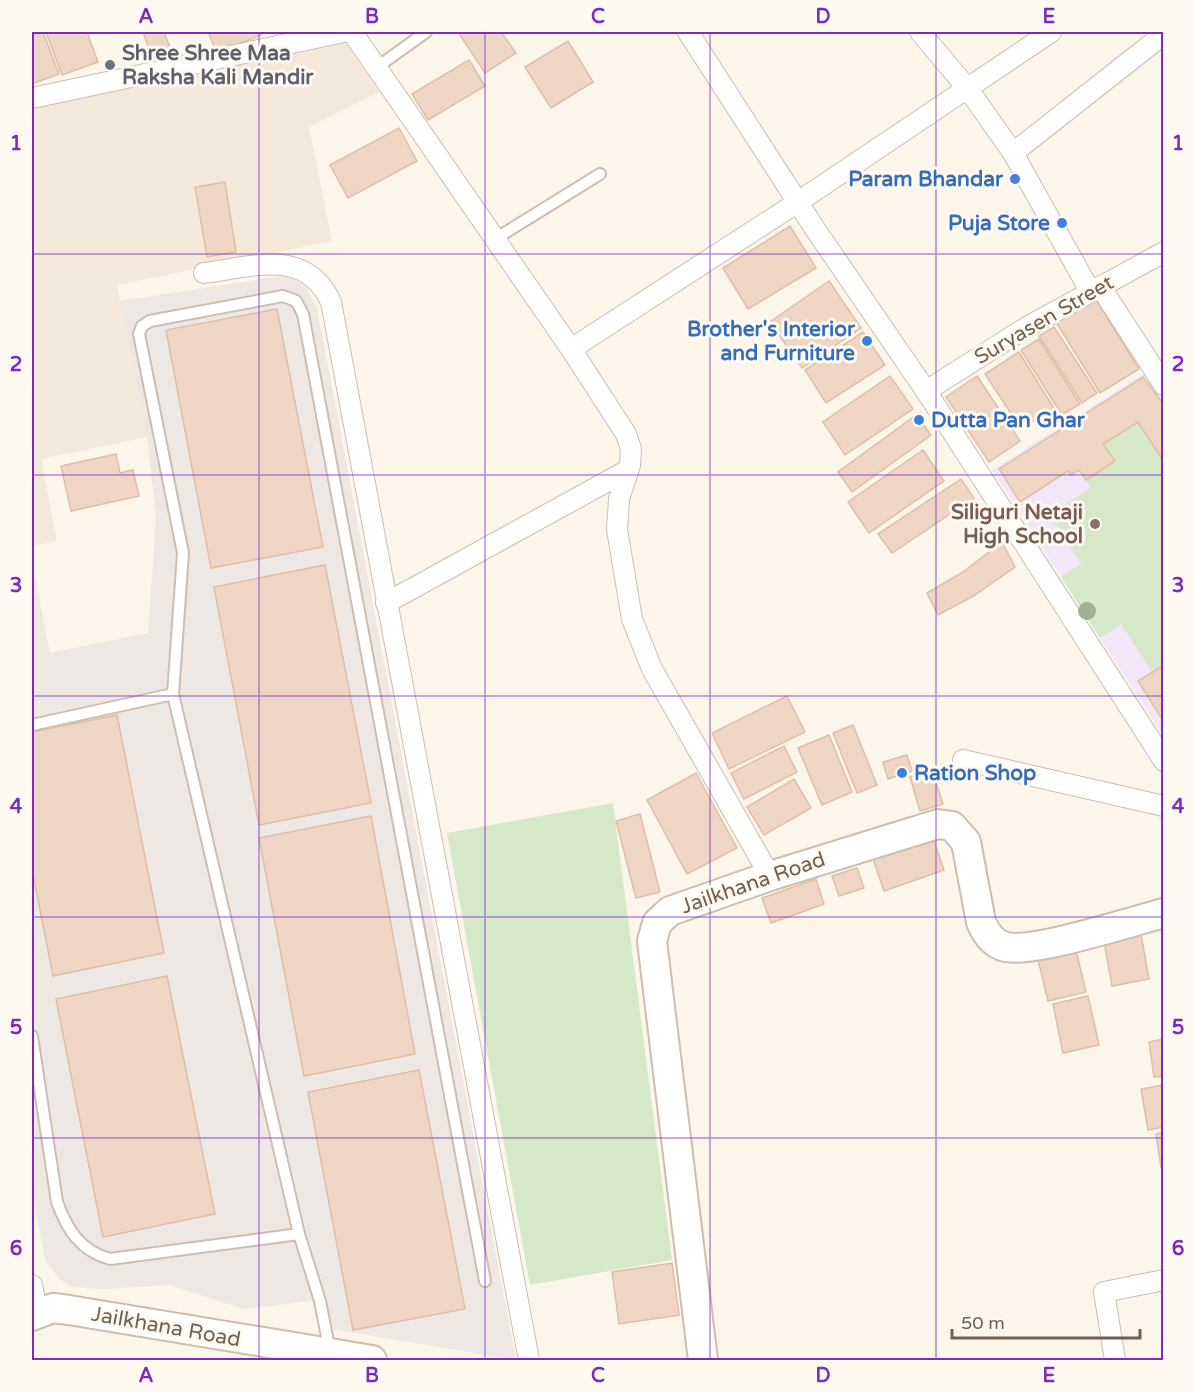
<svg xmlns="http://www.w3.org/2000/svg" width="1195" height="1392" viewBox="0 0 1195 1392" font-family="'Varela Round',sans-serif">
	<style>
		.residential { fill: #f3e8d9 }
		.industrial { fill: #ede8e3 }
		.education { fill: #f2e7f8 }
		.green { fill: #d5e9c9 }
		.building { fill: #efd6c4; stroke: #e0bea5; stroke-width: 1.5 }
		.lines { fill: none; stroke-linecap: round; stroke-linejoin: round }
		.lane-casing { stroke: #cdbeb1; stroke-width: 14 }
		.street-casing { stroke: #cdbeb1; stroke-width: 22 }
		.secondary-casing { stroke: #cfbeae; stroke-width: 32 }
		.lane { stroke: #fff; stroke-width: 10 }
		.street { stroke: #fff; stroke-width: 20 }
		.secondary { stroke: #fff; stroke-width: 28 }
		.tree { fill: #9fb190 }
		.grid { fill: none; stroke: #7b2cbf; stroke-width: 1.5; stroke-opacity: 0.55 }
		.worship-dot { fill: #6b7280; stroke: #fef9f1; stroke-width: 2 }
		.shop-dot { fill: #3f7fe0; stroke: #fef9f1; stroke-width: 2 }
		.education-dot { fill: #8d6e63; stroke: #fef9f1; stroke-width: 2 }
		.labels { text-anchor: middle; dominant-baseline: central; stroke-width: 6; stroke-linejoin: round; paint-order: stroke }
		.worship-label { font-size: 21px; font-weight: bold; fill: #5b616d; stroke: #fef9f1; text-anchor: start }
		.shop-label { font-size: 21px; font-weight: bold; fill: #366cbe; stroke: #fef9f1; text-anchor: end }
		.street-label { font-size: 21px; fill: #755e4f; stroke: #fef9f1 }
		.education-label { font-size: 21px; font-weight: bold; fill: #785e54; stroke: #fef9f1; text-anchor: end }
		.neatline { fill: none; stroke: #7b2cbf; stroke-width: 2 }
		.grid-label { font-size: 20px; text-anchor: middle; font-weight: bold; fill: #7b2cbf }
	</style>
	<rect width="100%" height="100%" fill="#fbf5ea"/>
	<polygon class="residential" points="346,43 379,92 309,127 332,241 117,285 147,437 41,459 57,541 32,546 32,107"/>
	<polygon class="industrial" points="288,275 306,287 317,308 516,1360 320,1327 312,1301 243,1309 169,1285 104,1289 72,1287 59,1279 45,1260 32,1188 32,578 35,578 50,653 148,633 156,517 147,437 120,301"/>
	<polygon class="education" points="1144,373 1163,401 1163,729 1160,731 992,470"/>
	<g class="green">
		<polygon points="1138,422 1163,462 1163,665 1152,672 1121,624 1100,638 1061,577 1081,564 1049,514 1091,488 1086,480 1114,461 1103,444"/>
		<polygon points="613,803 672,1260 530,1285 447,833"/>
	</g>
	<g class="building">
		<polygon points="32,32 43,32 59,74 32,84"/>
		<polygon points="46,32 87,32 98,62 62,75"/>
		<polygon points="143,32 164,32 173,55 154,62"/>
		<polygon points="208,32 260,32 261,35 217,53"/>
		<polygon points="458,32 501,32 516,53 485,73"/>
		<polygon points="568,41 593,82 551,108 525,67"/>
		<polygon points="469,60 485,86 428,120 412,94"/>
		<polygon points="399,128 417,161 348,198 330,165"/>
		<polygon points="225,182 236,252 207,257 195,187"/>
		<polygon points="790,226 816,268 748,309 723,268"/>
		<polygon points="829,281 861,328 802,368 770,322"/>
		<polygon points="1095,298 1139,369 1100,393 1056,322"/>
		<polygon points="277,309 323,547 211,568 166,330"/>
		<polygon points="1054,327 1097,393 1082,403 1039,336"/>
		<polygon points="863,332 885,365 826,403 805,370"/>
		<polygon points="1039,339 1080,404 1062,415 1021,350"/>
		<polygon points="1019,352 1054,408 1021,429 985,374"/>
		<polygon points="890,376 913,409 845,455 823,422"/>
		<polygon points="977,376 1020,441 989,462 946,397"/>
		<polygon points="1143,377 1164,405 1164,462 1138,422 1103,444 1115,461 1086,480 1079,470 1071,475 1068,471 1020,502 999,469"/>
		<polygon points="916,415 931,435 852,492 838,472"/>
		<polygon points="923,450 944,481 869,533 848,502"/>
		<polygon points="116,454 120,473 133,470 139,496 71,511 61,466"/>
		<polygon points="961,479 974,498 892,553 878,534"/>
		<polygon points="1002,542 1015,567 975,595 938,615 927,593 963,572"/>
		<polygon points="325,565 371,803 259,825 214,587"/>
		<polygon points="1164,665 1164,719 1162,719 1138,681"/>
		<polygon points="787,696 805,732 729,769 712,733"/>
		<polygon points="117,715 164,953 53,976 32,869 32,732"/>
		<polygon points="853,725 877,785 857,793 833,733"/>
		<polygon points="829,735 852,792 822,805 798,748"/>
		<polygon points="784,746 797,772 744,799 731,773"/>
		<polygon points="907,755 912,771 888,779 883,762"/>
		<polygon points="932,770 943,804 920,811 910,777"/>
		<polygon points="696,773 737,848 687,874 647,800"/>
		<polygon points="794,779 811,808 764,835 747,807"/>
		<polygon points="640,814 660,892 636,898 616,821"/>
		<polygon points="371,816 415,1054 304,1076 259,838"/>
		<polygon points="933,838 944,870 884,891 873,859"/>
		<polygon points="857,868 864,888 839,896 832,876"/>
		<polygon points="816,879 824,904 771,923 762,898"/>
		<polygon points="1140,929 1149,979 1112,986 1103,936"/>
		<polygon points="1074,942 1086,992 1048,1001 1036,951"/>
		<polygon points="167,976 215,1214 103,1237 56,999"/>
		<polygon points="1088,996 1099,1045 1063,1053 1053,1004"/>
		<polygon points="1164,1039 1164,1076 1154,1077 1149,1042"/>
		<polygon points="419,1070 465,1309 353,1330 308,1092"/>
		<polygon points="1164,1085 1164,1127 1148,1130 1141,1089"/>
		<polygon points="1164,1132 1164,1166 1161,1167 1156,1134"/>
		<polygon points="672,1263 679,1315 619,1324 612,1272"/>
	</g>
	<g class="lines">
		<g class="lane-casing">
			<g id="lane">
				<polyline points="376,68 426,32"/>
				<polyline points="495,239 600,174"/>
				<polyline points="32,725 173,694"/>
				<path d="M32,1036L57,1202C67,1229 80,1251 110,1259L299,1234"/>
				<polyline points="330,1352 320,1301 299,1234 173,694 183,553 139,334 142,326 150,321 283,296 296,301 303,314 485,1281"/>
			</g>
		</g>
		<g class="street-casing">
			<g id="street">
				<polyline points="352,32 571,349 626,434 631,449 630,465 619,499 617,529 632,619 652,669 770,876"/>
				<polyline points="688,32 813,226 926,391 1164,761"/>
				<polyline points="920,32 968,89 1013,153 1090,291"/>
				<polyline points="32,98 344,32"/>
				<polyline points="1013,153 1164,34"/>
				<path d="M204,273C252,267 306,247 331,302L529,1360"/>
				<polyline points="1100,286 1164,385"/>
				<polyline points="571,349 798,202 1051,32"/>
				<polyline points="926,391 1027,327 1164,252"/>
				<polyline points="386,603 628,470"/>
				<polyline points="963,760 1164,806"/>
				<polyline points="32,1285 37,1312"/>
				<polyline points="1115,1360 1104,1292 1164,1280"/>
			</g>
		</g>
		<g class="secondary-casing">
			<g id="secondary">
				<polyline points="32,1316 53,1308 69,1310 372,1360"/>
				<path d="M703,1360L652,941L657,923L670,911L770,876L938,824L952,826L966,842L981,922C986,934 993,944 1006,947C1034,953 1130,922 1164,913"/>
			</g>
		</g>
		<use href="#lane" class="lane"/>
		<use href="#street" class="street"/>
		<use href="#secondary" class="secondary"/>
	</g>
	<circle class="tree" cx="1087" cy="611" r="9"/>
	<path class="grid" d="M259,32V1360M485,32V1360M710,32V1360M936,32V1360M32,254H1164M32,475H1164M32,696H1164M32,917H1164M32,1138H1164"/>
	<circle class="worship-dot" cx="110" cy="65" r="6"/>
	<g class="shop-dot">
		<circle cx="1015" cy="179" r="6"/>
		<circle cx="1062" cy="223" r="6"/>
		<circle cx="867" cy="341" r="6"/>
		<circle cx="919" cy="420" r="6"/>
		<circle cx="902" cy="773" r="6"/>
	</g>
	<circle class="education-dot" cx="1095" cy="524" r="6"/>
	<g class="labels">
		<g class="worship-label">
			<text x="122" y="53">Shree Shree Maa<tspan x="122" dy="24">Raksha Kali Mandir</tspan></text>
		</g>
		<g class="shop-label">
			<text x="1003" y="179">Param Bhandar</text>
			<text x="1050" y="223">Puja Store</text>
			<text x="855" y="329">Brother's Interior<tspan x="855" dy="24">and Furniture</tspan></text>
			<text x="931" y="420" text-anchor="start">Dutta Pan Ghar</text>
			<text x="914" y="773" text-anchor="start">Ration Shop</text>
		</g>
		<g class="street-label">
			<text transform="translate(1044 320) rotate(-30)">Suryasen Street</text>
			<text transform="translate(753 883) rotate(-19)">Jailkhana Road</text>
			<text transform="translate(166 1327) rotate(10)">Jailkhana Road</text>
		</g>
		<g class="education-label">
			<text x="1083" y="512">Siliguri Netaji<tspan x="1083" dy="24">High School</tspan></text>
		</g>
	</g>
	<rect width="1195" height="1392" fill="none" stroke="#fef9f1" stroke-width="66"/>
	<path d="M952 1329v9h188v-9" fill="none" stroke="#755e4f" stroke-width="3"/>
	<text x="961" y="1329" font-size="18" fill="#755e4f" stroke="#fef9f1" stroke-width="4.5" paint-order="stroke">50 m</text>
	<rect x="33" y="33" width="1129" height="1326" class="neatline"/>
	<g class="grid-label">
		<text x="146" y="23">A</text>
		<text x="372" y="23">B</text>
		<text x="598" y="23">C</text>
		<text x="823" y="23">D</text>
		<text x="1049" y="23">E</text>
		<text x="16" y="150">1</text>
		<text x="1178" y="150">1</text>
		<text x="16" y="371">2</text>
		<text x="1178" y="371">2</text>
		<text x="16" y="592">3</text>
		<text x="1178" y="592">3</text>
		<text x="16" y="813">4</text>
		<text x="1178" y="813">4</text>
		<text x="16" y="1034">5</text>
		<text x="1178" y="1034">5</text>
		<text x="16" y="1255">6</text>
		<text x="1178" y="1255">6</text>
		<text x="146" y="1382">A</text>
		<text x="372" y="1382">B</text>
		<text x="598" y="1382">C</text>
		<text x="823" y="1382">D</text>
		<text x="1049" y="1382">E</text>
	</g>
</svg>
